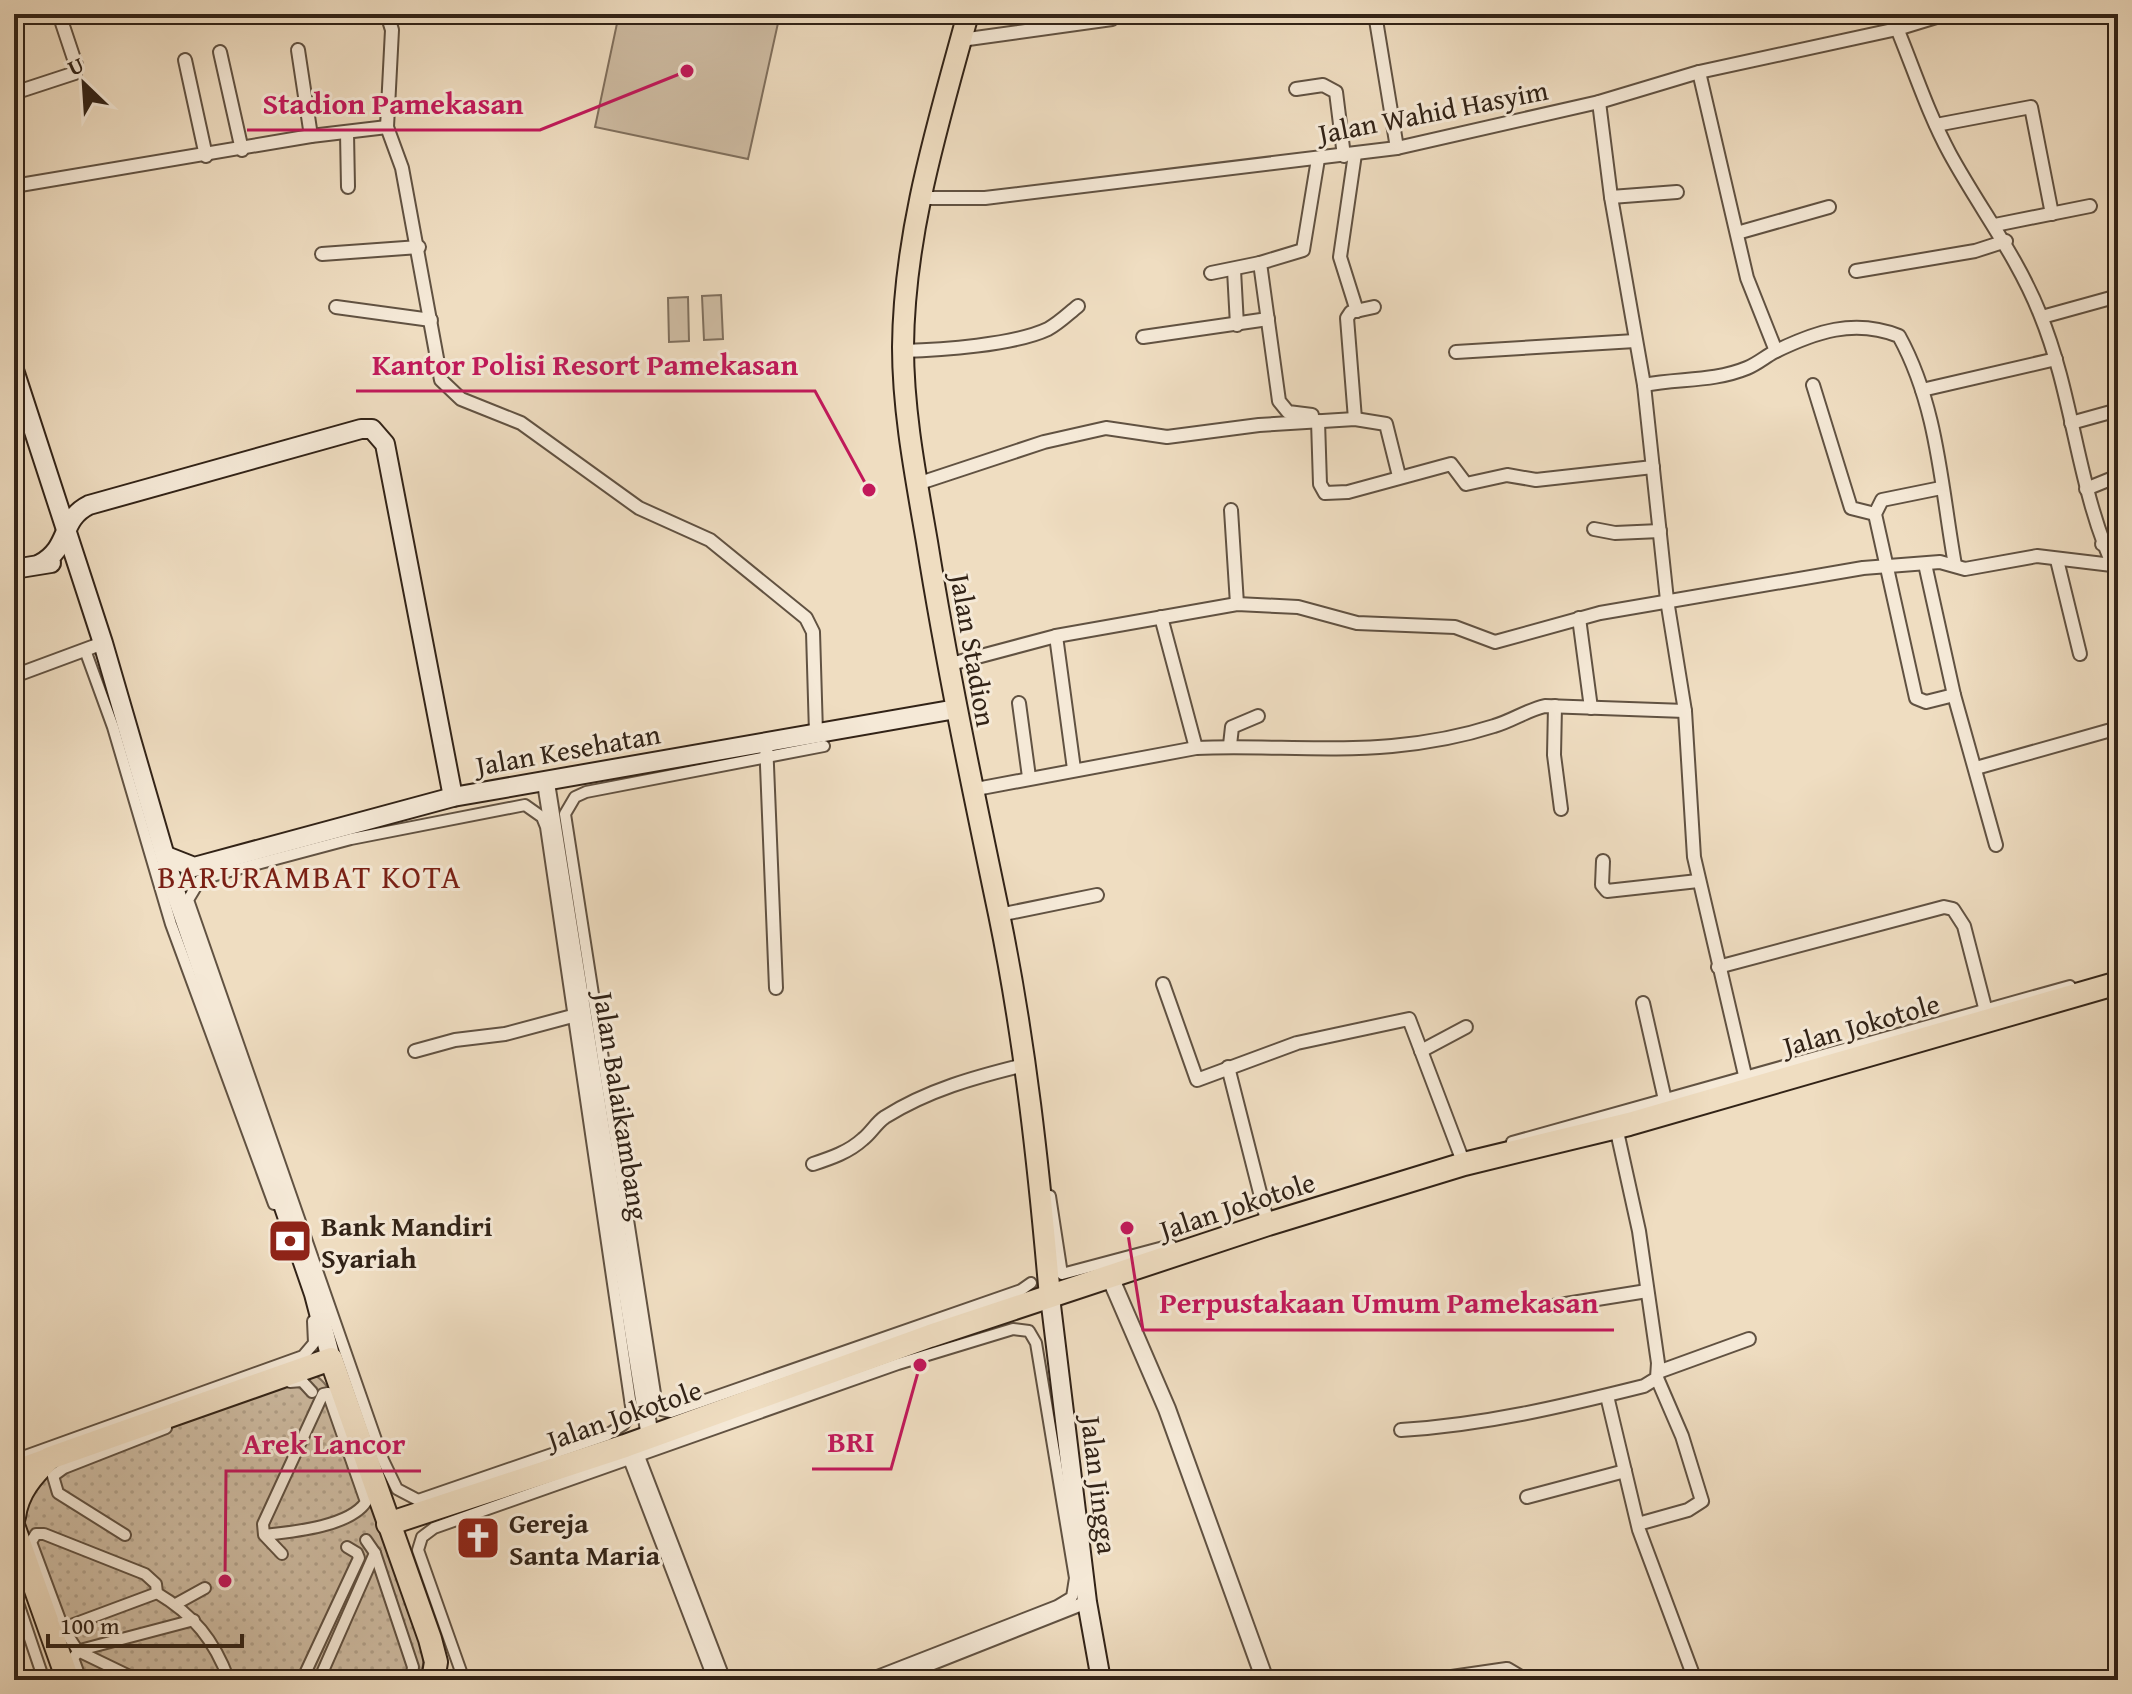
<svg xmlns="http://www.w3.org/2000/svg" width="2132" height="1694" viewBox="0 0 2132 1694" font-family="'Gentium Book Plus',serif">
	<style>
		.green { fill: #cfbda4; stroke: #80705e; stroke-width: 2 }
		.park { fill: url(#park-dots); stroke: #80705e; stroke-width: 2 }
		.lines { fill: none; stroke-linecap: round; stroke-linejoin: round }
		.pedestrian-casing { stroke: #615242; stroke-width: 14 }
		.minor-casing { stroke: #615242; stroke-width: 16 }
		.tertiary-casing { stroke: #615242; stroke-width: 20 }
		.secondary-casing { stroke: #322317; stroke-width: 22 }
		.primary-casing { stroke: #322317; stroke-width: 24 }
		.trunk-casing { stroke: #322317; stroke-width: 26 }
		.pedestrian { stroke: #f5e9d7; stroke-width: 10 }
		.minor { stroke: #f5e9d7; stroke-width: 12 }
		.tertiary { stroke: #f5e9d7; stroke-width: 16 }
		.secondary { stroke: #f5e9d7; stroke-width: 18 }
		.primary { stroke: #efddc1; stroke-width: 20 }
		.trunk { stroke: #efddc1; stroke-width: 22 }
		.labels { text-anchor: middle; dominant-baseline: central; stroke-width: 6; stroke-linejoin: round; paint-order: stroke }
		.street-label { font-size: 28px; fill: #322317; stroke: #f5e9d7 }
		.poi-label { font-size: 28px; font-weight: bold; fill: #322317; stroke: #f5e9d7; text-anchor: start }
		.quarter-label { font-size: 32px; letter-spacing: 2px; fill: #7a1f14; stroke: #f5e9d7 }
		.leader { fill: none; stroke: #c2185b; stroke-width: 3 }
		.callout-dot { fill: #c2185b; stroke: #f5e9d7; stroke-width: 3 }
		.callout-label { font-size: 30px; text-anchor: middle; font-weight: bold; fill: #c2185b; stroke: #f5e9d7; stroke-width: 6; stroke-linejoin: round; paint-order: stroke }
	</style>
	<defs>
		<pattern id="park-dots" width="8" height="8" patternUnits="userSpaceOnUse" patternTransform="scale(2)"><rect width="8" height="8" fill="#cfbda4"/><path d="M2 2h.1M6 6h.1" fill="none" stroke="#b2a28c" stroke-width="1.8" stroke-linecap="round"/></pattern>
	</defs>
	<rect width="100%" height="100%" fill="#efddc1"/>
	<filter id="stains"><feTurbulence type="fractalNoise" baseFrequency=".0025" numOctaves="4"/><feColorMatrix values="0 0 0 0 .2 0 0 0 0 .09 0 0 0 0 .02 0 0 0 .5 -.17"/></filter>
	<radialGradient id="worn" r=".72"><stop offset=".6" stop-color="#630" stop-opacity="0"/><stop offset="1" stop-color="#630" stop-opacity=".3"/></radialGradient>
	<g class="green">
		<polygon points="619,14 780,14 748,159 595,127"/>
		<polygon points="721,295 723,339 704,340 702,296"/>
		<polygon points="688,297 689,341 669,342 668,298"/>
	</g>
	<path class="park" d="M316,1376C352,1395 409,1608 424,1657L421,1679L72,1680L14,1524L18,1479Z"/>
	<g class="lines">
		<g class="pedestrian-casing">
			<g id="pedestrian">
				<polyline points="85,650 113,727 171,924 274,1204"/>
				<polyline points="824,746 586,792 575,797 565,814 656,1400 661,1410 671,1412 1021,1290 1031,1283"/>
				<polygon points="525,805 542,817 546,827 632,1413 624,1424 607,1435 418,1500 397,1489 383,1460 188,900 200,880 219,874 351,839"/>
				<polyline points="1512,1142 2070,986"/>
				<polyline points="1050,1196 1062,1274 1171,1245"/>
				<polyline points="290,1382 302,1381 312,1392"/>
				<polyline points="639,1456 725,1680"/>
				<polyline points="14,1460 303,1356 314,1343 313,1321"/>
				<polyline points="125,1535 58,1493 53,1476 64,1468 166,1428"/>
				<path d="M264,1535C291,1532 349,1527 366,1502L328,1393L323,1394L263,1524L264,1535L282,1554"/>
				<polyline points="366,1540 375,1553 413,1667 411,1680"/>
				<polyline points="14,1591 44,1680"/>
				<polyline points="176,1604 205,1588"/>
				<path d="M63,1628L31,1542L36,1534H44L145,1574L156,1584L157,1593C194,1615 214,1640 229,1680"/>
				<polyline points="81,1680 73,1658 80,1650 194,1620"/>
				<polyline points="138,1680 78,1651 63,1628 157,1593"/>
				<polyline points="302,1680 359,1558 357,1553 347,1547"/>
				<polyline points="319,1680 375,1553"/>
				<polyline points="464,1680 418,1550 422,1537 434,1528 898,1364 1013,1329 1029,1331 1036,1343 1075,1578 1072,1597 1057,1606 867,1680"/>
			</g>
		</g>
		<g class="minor-casing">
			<g id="minor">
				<polyline points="387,14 392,30 387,127 402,168 441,380 461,399 521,423 639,508 710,540 806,618 813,632 816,733"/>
				<polyline points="1375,14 1397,148"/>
				<path d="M1891,14C1911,60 1926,110 1950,154C1980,209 2017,256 2040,314C2075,399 2077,493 2118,576"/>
				<polyline points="961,40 1112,19"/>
				<polyline points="298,50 311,136"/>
				<polyline points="220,52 242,150"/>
				<polyline points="185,60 206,156"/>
				<polyline points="1699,72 1747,278 1776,351"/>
				<polyline points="1296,89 1323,85 1336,92 1344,156"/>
				<polyline points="14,93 75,73 76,65 62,23"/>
				<polyline points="1599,102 1611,197 1644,385 1667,600 1685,711 1694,857 1748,1088"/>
				<polyline points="1936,125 2031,107 2052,214"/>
				<polyline points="347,133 348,187"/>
				<polyline points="1355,154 1340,257 1357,311"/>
				<polyline points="14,186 311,136 387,127"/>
				<polyline points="1611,197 1677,192"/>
				<polyline points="920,198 985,198 1397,148 1599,102 1699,72 1897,29 1946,14"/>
				<polyline points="1995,225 2090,206"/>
				<polyline points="1737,233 1829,207"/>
				<polyline points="322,254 419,247"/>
				<polyline points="1234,270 1237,325"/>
				<polyline points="1856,271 1975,251 2006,241"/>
				<polyline points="1211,273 1260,263"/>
				<polyline points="336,307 431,320"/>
				<polyline points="2042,317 2118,296"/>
				<polyline points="1143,337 1268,319"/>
				<path d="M903,351C941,350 1014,345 1048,329C1059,323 1068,314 1078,306"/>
				<polyline points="1456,352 1635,341"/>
				<path d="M1644,385C1679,378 1713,382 1747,368C1757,364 1765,357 1774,352C1815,332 1854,318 1899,336C1938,407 1941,487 1955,565"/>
				<polyline points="1813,385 1851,508 1875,514"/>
				<polyline points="1922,390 2056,359"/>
				<polyline points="1312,415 1288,412 1279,401 1260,263 1303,250 1318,159"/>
				<polyline points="1355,419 1347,318 1351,312 1374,307"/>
				<polyline points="1318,421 1320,484 1325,493 1348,492 1451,464 1466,484 1507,475 1536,480 1653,467"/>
				<polyline points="2071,423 2118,410"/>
				<polyline points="917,484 1044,442 1106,428 1167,437 1259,425 1355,419 1386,424 1399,476"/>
				<polyline points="1941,488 1882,500 1875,514 1916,698 1926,702 1954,695"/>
				<polyline points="2086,489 2118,476"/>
				<polyline points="1231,510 1237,604"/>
				<polyline points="1594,529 1615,533 1660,531"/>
				<polyline points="2102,544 2118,540"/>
				<polyline points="2057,560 2080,654"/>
				<polyline points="1925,564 1954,695 1996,845"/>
				<polyline points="1161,617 1196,748"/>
				<polyline points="1579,618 1591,708"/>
				<polyline points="1056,636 1074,769"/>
				<polyline points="947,665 1056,636 1237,604 1298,607 1357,623 1455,627 1495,642 1600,613 1863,568 1940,562 1965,569 2037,556 2112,565"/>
				<polyline points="14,676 103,643"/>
				<polyline points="1019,703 1029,777"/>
				<polyline points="1555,706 1554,755 1561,809"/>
				<polyline points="766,741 776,988"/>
				<polyline points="1230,745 1232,727 1258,716"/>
				<polyline points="14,751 14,753"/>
				<polyline points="1976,768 2118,728"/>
				<path d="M971,790L1196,748C1261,745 1327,752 1392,746C1424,743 1463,736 1494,726C1512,721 1527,710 1545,706L1685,711"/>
				<polyline points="1603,861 1602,885 1607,891 1698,881"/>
				<polyline points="999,915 1097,895"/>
				<polyline points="1718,967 1944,907 1953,909 1964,926 1988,1019"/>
				<polyline points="1163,984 1197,1080 1297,1043 1409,1019 1464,1164"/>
				<polyline points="1643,1003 1668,1113"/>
				<polyline points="415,1051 455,1040 505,1034 580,1014"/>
				<polyline points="1421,1051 1466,1027"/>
				<polyline points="1228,1067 1268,1224"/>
				<path d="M813,1164C831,1158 849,1152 863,1139C871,1133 876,1123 885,1117C928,1090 975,1077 1024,1065"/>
				<polyline points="1547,1307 1647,1291"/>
				<polyline points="1658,1372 1749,1339"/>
				<polyline points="1607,1396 1639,1530 1695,1680"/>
				<path d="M1401,1430C1484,1425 1564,1406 1644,1386L1657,1378L1658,1363L1639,1231L1616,1127"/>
				<polyline points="625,1446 715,1680"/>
				<polyline points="1527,1497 1625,1471"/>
				<polyline points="1638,1524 1688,1510 1702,1501 1682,1436 1657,1378"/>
				<polyline points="890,1680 1087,1602"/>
			</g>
		</g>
		<g class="tertiary-casing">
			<g id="tertiary">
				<polyline points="546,783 650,1437"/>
				<polyline points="1110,1277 1167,1409 1265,1680"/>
				<polyline points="1445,1680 1507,1671 1522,1680"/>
			</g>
		</g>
		<g class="secondary-casing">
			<g id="secondary">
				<polyline points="14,370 103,643 176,894 314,1294 331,1359"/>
				<path d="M40,564C71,547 59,520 89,505L361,429H372L385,444L453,797"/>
				<polyline points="14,569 51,563"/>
				<polyline points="166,856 194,867 453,797 956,709"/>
				<polyline points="1050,1297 1087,1602 1101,1680"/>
			</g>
		</g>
		<g class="primary-casing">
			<g id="primary">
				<path d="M968,14C938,124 904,232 903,347C903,412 916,478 927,542C947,667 973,790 999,914C1025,1040 1039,1169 1050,1297"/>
				<polyline points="14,1471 50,1458"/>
			</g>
		</g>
		<g class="trunk-casing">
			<g id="trunk">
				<path d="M14,1517C17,1492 32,1475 50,1458L331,1359L430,1639L436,1662L433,1680"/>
				<polyline points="388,1524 625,1446 930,1336 1268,1224 1464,1164 1629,1124 2118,983"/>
				<polyline points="14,1528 68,1680"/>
			</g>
		</g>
		<use href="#pedestrian" class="pedestrian"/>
		<use href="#minor" class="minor"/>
		<use href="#tertiary" class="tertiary"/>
		<use href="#secondary" class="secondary"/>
		<use href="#primary" class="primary"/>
		<use href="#trunk" class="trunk"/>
	</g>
	<defs>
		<g id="bank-square" transform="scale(2.3)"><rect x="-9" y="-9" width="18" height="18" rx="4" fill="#8f2418" stroke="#f5e9d7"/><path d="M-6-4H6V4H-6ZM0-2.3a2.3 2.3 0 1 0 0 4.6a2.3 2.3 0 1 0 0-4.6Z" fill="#fff"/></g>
		<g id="church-square" transform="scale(2.3)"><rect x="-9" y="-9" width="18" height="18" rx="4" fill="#8f2418" stroke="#f5e9d7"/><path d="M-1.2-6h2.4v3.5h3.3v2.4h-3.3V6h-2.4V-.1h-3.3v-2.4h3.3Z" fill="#fff"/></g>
	</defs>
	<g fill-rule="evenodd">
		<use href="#bank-square" x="290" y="1241"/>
		<use href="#church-square" x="478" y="1538"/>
	</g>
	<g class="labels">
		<g class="street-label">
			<text transform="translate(1433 111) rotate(-11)">Jalan Wahid Hasyim</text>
			<text transform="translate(974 650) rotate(80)">Jalan Stadion</text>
			<text transform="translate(568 749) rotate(-10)">Jalan Kesehatan</text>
			<text transform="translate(1861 1024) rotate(-16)">Jalan Jokotole</text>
			<text transform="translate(622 1106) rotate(81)">Jalan Balaikambang</text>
			<text transform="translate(1237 1205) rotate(-18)">Jalan Jokotole</text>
			<text transform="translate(624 1414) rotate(-19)">Jalan Jokotole</text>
			<text transform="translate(1100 1485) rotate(83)">Jalan Jingga</text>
		</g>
		<g class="poi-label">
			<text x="321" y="1225">Bank Mandiri<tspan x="321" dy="32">Syariah</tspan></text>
			<text x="509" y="1522">Gereja<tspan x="509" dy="32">Santa Maria</tspan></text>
		</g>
		<g class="quarter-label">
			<text x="310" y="876">BARURAMBAT KOTA</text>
		</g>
	</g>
	<path class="leader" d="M687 71L540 130H247M869 490L815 391H356M1127 1228L1143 1330H1614M920 1365L891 1469H812M225 1581L226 1471H421"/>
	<g class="callout-dot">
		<circle cx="687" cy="71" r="8"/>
		<circle cx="869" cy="490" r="8"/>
		<circle cx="1127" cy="1228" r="8"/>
		<circle cx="920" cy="1365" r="8"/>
		<circle cx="225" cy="1581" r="8"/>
	</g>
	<g class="callout-label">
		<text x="393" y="114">Stadion Pamekasan</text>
		<text x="585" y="375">Kantor Polisi Resort Pamekasan</text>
		<text x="1379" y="1313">Perpustakaan Umum Pamekasan</text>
		<text x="851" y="1452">BRI</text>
		<text x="324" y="1454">Arek Lancor</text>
	</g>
	<rect width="2132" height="1694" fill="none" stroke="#efddc1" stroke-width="48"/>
	<rect x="16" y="16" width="2100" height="1662" fill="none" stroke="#322317" stroke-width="4"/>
	<rect x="24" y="24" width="2084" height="1646" fill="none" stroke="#322317" stroke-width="2"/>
	<g transform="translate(84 84) rotate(335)" stroke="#f5e9d7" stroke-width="6" paint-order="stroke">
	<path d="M0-6L14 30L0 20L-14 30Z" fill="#322317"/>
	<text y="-12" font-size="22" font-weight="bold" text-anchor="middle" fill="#322317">U</text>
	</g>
	<path d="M48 1634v12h194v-12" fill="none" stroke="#322317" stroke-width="4"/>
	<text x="60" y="1634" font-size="24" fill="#322317" stroke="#f5e9d7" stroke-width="6" paint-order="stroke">100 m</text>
	<rect width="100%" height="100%" filter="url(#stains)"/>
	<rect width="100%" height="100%" fill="url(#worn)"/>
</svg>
